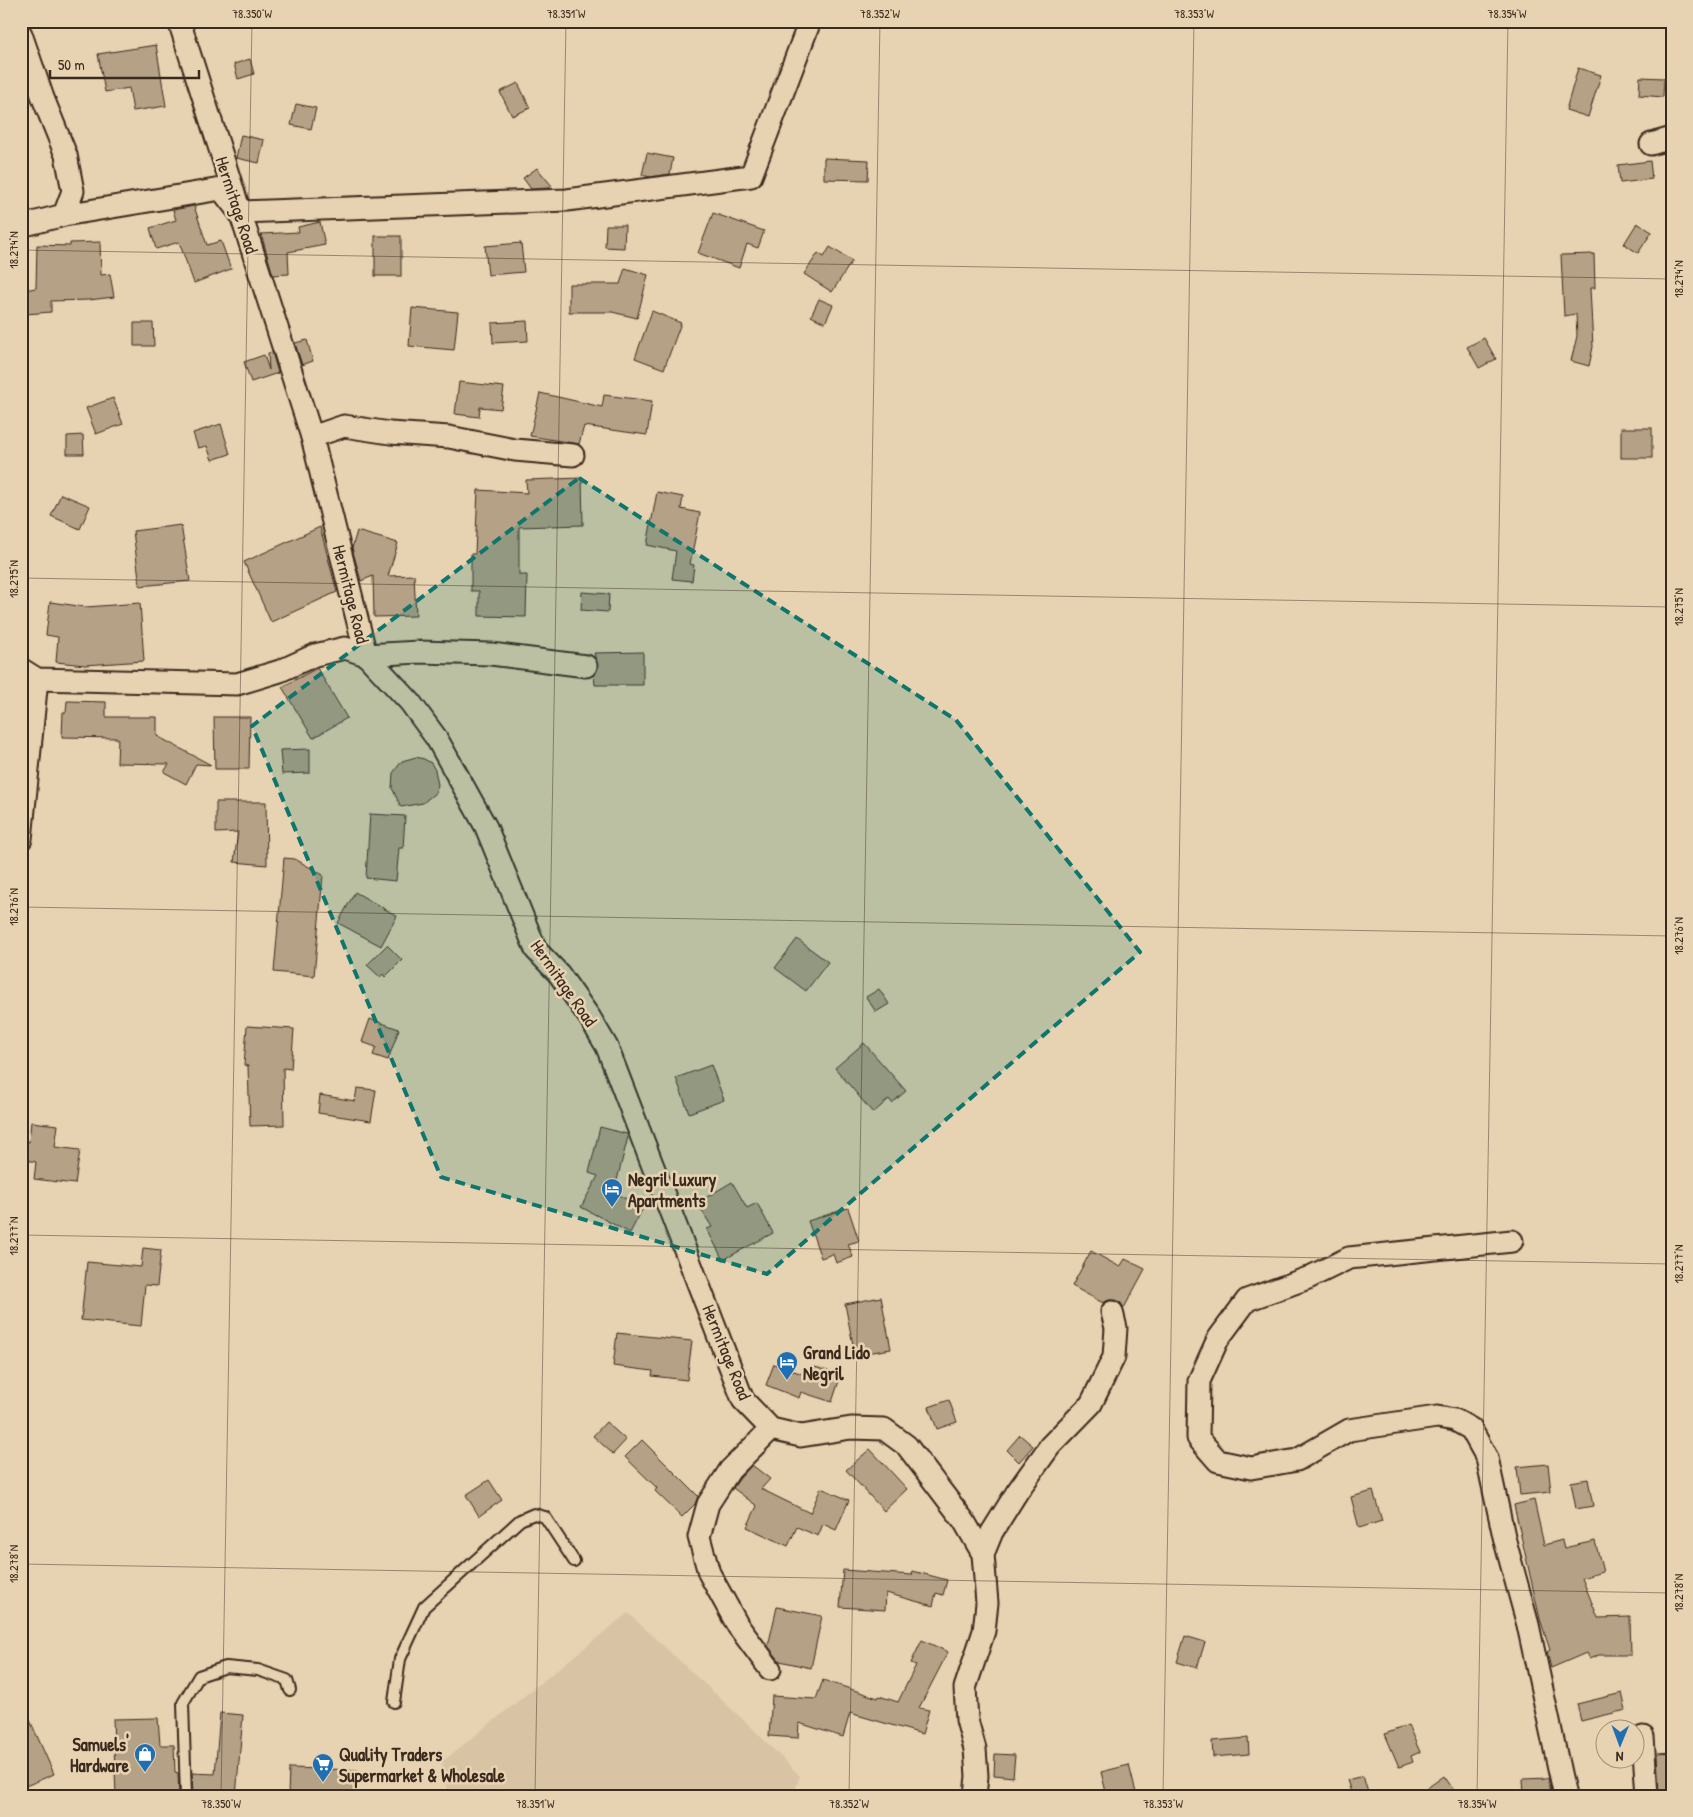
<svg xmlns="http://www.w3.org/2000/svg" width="1693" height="1817" viewBox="0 0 1693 1817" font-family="'Patrick Hand',sans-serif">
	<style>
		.built { fill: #d8c3a4 }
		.building { fill: #b4a186; stroke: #3b2a1e }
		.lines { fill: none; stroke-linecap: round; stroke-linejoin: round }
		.lane-casing { stroke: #3b2a1e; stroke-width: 14 }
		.street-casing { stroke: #3b2a1e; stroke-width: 25 }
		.lane { stroke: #e7d2b1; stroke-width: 10 }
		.street { stroke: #e7d2b1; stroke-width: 21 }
		.marked { fill: #0f766e; fill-opacity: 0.2; stroke: #0f766e; stroke-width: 4; stroke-dasharray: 10 6; stroke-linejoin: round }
		.ticks { fill: none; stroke: #3b2a1e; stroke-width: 1; stroke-opacity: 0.45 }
		.labels { text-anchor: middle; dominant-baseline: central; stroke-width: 5; stroke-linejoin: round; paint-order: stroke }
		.street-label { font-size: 18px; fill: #3b2a1e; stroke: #e7d2b1 }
		.poi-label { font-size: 18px; font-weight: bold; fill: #3b2a1e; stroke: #e7d2b1; text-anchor: start }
		.neatline { fill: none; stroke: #3b2a1e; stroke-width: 2 }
		.ticks-label { font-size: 12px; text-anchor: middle; fill: #3b2a1e }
	</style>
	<rect width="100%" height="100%" fill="#e7d2b1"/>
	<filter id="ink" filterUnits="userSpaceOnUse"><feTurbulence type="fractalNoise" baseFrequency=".02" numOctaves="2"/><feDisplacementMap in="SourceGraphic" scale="10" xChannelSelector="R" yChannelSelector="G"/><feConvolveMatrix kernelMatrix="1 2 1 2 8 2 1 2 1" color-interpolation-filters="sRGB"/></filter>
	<g filter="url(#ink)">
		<polygon class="built" points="628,1613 752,1728 800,1776 793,1796 448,1796 442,1762"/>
		<g class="building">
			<polygon points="156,45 166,106 133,111 129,88 105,92 98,54"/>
			<polygon points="250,59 254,74 238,79 234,64"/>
			<polygon points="1578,68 1601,75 1588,117 1566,110"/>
			<polygon points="1640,77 1664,78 1663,97 1639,95"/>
			<polygon points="518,83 530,108 512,116 500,92"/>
			<polygon points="296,104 316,108 311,129 291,125"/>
			<polygon points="241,135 264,140 259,163 236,158"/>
			<polygon points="647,153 673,158 670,174 650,177 642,175"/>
			<polygon points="824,158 869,160 868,180 824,179"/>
			<polygon points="1650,161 1652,179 1620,183 1618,165"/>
			<polygon points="537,168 552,186 549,188 531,189 523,178"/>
			<polygon points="194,206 207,245 221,241 231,269 194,283 179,242 156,249 150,228 176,220 173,210"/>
			<polygon points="713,213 764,231 758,248 747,244 739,268 698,253"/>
			<polygon points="320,222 325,245 288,252 289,274 273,275 261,234 299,232 298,227"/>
			<polygon points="1637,223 1652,232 1638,253 1624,244"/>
			<polygon points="606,225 625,225 624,248 605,247"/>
			<rect x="375" y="236" width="26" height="40"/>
			<polygon points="100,242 101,275 110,274 114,297 89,300 51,301 51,312 26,314 24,290 36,288 37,245 70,246 70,243"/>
			<polygon points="521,243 524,272 488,275 485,246"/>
			<polygon points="830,247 852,261 832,292 804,274 818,253 824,257"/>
			<polygon points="1594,254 1595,288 1590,288 1593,347 1589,366 1571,361 1577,336 1576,314 1564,316 1561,255"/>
			<polygon points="625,268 648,275 637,318 612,312 569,312 569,284 620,284"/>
			<polygon points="819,299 833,305 825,323 811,316"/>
			<polygon points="412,308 458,312 454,350 409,346"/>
			<polygon points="652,311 681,323 664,369 635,358"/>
			<polygon points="527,321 528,341 493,343 492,323"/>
			<polygon points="134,323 153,323 154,346 134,346"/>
			<polygon points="1484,338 1496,359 1479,368 1467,347"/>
			<polygon points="307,340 313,361 302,365 295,343"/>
			<polygon points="272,352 278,373 251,382 244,362 264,355 269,370 268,353"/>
			<polygon points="459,382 504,387 501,409 480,407 479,417 455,414"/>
			<polygon points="540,393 602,407 604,395 652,401 647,435 584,426 579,444 530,436"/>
			<polygon points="113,398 123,424 96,434 86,408"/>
			<polygon points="221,424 230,454 212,460 207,446 198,448 193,433"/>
			<rect x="1621" y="428" width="31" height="30"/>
			<polygon points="83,435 84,454 67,454 67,436"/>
			<polygon points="582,478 583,525 519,527 519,575 527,575 526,617 479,616 479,591 471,591 471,554 475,554 478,490 527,493 526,480"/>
			<polygon points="657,492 683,497 681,509 700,513 690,564 694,565 692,581 672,579 676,551 647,545"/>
			<polygon points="61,494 90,506 80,529 51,516"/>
			<polygon points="181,525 190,581 140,586 133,531"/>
			<polygon points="320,527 337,592 271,622 244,562"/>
			<polygon points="357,531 398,543 388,576 414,575 416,616 374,617 373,576 361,581 352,548"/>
			<polygon points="582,592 609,594 608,612 581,610"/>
			<polygon points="50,602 86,607 140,603 144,661 85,665 56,662 58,637 46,635"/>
			<polygon points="643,652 643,685 595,685 594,675 598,667 594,653"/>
			<polygon points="317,668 347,718 313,738 282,687"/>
			<polygon points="67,701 106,702 106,717 157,717 157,736 211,765 196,764 186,784 164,772 169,764 117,763 118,738 62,737 63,712 66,712"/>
			<polygon points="214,717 250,717 249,769 215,769"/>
			<polygon points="310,749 310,773 282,774 280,750"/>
			<polygon points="416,757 424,759 431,763 435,770 438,785 435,793 423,803 401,807 392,788 393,773 402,761"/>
			<polygon points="216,802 266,802 267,865 234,862 238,832 216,833"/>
			<polygon points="370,814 405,816 403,848 399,848 396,881 366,878"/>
			<polygon points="284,858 295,859 323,875 314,976 274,972"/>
			<polygon points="355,892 397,916 381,946 338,923"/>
			<polygon points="797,939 828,962 806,991 775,968"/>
			<polygon points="387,945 402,960 385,977 383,974 380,977 367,965"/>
			<polygon points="879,989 889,1004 876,1012 866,997"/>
			<polygon points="370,1019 399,1029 388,1060 373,1055 376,1047 362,1042"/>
			<polygon points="247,1026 294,1029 291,1069 283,1068 284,1125 250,1126 248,1066 244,1065"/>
			<polygon points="864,1043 906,1091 892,1103 889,1099 873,1113 835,1068"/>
			<polygon points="711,1065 724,1100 689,1113 676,1078"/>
			<polygon points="357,1088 376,1090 371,1121 318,1113 320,1095 355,1101"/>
			<polygon points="31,1122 58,1125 55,1147 80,1150 75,1184 34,1179 36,1162 21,1159 21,1141 29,1142"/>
			<polygon points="600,1127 627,1134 628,1137 614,1192 643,1208 630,1233 581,1207 598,1176 589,1173"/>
			<polygon points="732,1182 747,1208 757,1203 773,1233 723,1260 707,1229 712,1227 697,1203"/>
			<polygon points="848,1208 859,1241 848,1244 853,1257 836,1263 833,1254 821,1258 808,1221"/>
			<polygon points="143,1248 161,1250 157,1286 145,1285 141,1326 81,1320 87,1262 141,1267"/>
			<polygon points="1091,1251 1120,1267 1125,1259 1145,1269 1124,1308 1121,1303 1116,1300 1109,1300 1103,1303 1072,1286"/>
			<polygon points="881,1297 891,1349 855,1355 845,1304"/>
			<polygon points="617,1333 692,1341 687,1380 652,1376 653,1371 613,1366"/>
			<polygon points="774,1364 811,1377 815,1367 841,1375 832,1402 801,1392 799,1398 766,1385"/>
			<polygon points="949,1400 957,1422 937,1429 929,1407"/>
			<polygon points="606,1422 626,1440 613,1454 593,1436"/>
			<polygon points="1020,1435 1033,1446 1019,1462 1007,1450"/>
			<polygon points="642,1440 698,1496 695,1504 682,1517 655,1491 657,1488 625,1457"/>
			<polygon points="870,1449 907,1489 884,1511 846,1470"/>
			<polygon points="1548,1464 1551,1492 1520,1495 1517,1467"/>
			<polygon points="752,1465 770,1479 761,1489 810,1513 821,1488 849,1500 836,1530 823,1524 818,1536 797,1527 788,1546 747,1527 757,1506 733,1488 740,1478"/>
			<polygon points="1588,1479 1593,1506 1576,1509 1571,1482"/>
			<polygon points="489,1480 502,1500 479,1516 466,1495"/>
			<polygon points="1373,1491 1382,1521 1359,1528 1351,1497"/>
			<polygon points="1534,1500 1544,1545 1562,1540 1564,1548 1595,1541 1603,1572 1582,1578 1598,1618 1630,1617 1631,1655 1599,1655 1589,1659 1586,1653 1551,1668 1547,1652 1550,1650 1540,1619 1514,1505"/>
			<polygon points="843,1570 912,1575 913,1571 947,1580 943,1595 936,1593 933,1606 886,1593 885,1610 840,1607"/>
			<polygon points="777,1607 822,1616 811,1668 780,1661 768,1646"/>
			<polygon points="1185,1636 1205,1642 1197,1668 1177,1662"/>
			<polygon points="922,1640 948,1652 919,1708 929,1710 922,1734 850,1713 843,1737 799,1723 798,1738 769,1736 772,1696 816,1699 823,1680 878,1698 879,1696 898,1702 916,1665 911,1663"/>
			<polygon points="1622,1693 1626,1710 1581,1721 1577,1704"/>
			<polygon points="21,1700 54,1774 21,1788"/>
			<polygon points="220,1713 243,1715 236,1796 193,1796 192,1773 215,1774"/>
			<polygon points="158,1718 160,1745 174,1745 175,1772 178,1773 179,1796 116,1796 113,1719"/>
			<polygon points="1408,1725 1420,1752 1411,1756 1413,1762 1399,1767 1385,1734"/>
			<polygon points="1248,1738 1249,1754 1213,1757 1212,1741"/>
			<polygon points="1672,1752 1672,1796 1659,1796 1657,1753"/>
			<polygon points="995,1754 1015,1755 1013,1777 994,1775"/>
			<polygon points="1129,1765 1136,1793 1127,1796 1107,1796 1101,1772"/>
			<polygon points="289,1768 358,1770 357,1796 288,1796"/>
			<polygon points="1363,1776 1369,1796 1352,1796 1347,1780"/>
			<polygon points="1444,1776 1458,1796 1416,1796"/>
			<polygon points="1548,1778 1552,1796 1524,1796 1523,1779"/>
		</g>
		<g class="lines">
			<g class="lane-casing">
				<g id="lane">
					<polyline points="394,1702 400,1659 424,1607 520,1520 534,1514 545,1517 574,1561"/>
					<polyline points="186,1796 183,1703 199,1676 226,1667 258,1670 287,1680 290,1690"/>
				</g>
			</g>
			<g class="street-casing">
				<g id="street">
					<polyline points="179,21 312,437 366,655 410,702 437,739 486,827 536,950 559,974 590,1018 607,1047 743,1400 771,1429 801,1436 851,1428 884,1429 907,1446 964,1521 983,1554 987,1603 984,1631 965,1688 967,1720 975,1749 977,1776 975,1796"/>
					<polyline points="21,34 43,98 66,155 73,191 64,215"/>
					<polyline points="1651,144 1672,138"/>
					<polyline points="21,226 64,215 221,189 239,212 567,200 751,176 810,21"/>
					<polyline points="312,437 344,426 390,433 449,437 515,450 573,455"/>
					<polyline points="21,669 37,679 237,684 280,671 315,655 345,648 366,655 419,652 491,654 586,666"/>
					<polyline points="21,839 37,679"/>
					<polyline points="1512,1241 1349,1258 1308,1278 1247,1300 1218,1339 1199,1381 1198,1438 1218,1461 1251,1468 1297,1460 1349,1430 1437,1417 1455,1420 1471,1429 1487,1458 1505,1541 1528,1625 1565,1796"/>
					<polyline points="983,1554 992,1532 1017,1492 1050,1446 1091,1404 1114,1357 1116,1328 1112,1312"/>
					<polyline points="770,1669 738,1626 709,1573 699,1537 708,1504 730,1470 771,1429"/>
					<polyline points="1643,1737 1647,1796"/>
				</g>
			</g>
			<use href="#lane" class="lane"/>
			<use href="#street" class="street"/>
		</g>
	</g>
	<path class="marked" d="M579,478L956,720L1140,952L767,1274L441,1177L252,726Z"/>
	<path class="ticks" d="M21,250L1672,279M21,578L1672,607M21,907L1672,936M21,1235L1672,1264M21,1564L1672,1593M221,1796L252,21M535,1796L566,21M849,1796L880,21M1163,1796L1194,21M1477,1796L1508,21"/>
	<defs>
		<g id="hotel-pin" transform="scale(1.125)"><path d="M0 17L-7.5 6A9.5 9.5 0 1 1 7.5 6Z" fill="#1f6fb2" stroke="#e7d2b1"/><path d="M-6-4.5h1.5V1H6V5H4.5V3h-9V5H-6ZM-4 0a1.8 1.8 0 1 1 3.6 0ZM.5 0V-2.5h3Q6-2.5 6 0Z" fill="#fff"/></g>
		<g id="shop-pin" transform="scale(1.125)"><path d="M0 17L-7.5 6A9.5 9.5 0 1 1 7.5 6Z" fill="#1f6fb2" stroke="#e7d2b1"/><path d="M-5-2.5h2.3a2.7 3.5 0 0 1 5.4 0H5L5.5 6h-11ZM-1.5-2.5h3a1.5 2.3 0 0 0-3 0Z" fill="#fff"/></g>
		<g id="supermarket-pin" transform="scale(1.125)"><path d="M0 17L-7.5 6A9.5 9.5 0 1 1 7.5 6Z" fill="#1f6fb2" stroke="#e7d2b1"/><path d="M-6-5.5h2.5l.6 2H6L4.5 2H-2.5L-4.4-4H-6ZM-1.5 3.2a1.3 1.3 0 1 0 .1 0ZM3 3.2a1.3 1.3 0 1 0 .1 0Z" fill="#fff"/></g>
	</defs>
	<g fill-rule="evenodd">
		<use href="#hotel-pin" x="612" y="1189"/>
		<use href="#hotel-pin" x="787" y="1362"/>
		<use href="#shop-pin" x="145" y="1754"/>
		<use href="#supermarket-pin" x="323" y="1764"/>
	</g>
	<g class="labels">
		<g class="street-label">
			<text transform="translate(237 205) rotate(72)">Hermitage Road</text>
			<text transform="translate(351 594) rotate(76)">Hermitage Road</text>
			<text transform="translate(564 983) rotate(55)">Hermitage Road</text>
			<text transform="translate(727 1352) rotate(68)">Hermitage Road</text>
		</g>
		<g class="poi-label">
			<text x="628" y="1179">Negril Luxury<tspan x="628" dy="21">Apartments</tspan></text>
			<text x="803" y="1352">Grand Lido<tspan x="803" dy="21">Negril</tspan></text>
			<text x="129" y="1744" text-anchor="end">Samuels'<tspan x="129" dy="21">Hardware</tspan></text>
			<text x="339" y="1754">Quality Traders<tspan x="339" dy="21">Supermarket &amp; Wholesale</tspan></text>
		</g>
	</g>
	<rect width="1693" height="1817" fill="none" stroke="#e7d2b1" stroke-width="55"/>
	<g transform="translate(1620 1744) rotate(181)"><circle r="24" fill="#e7d2b1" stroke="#a28f76"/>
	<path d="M0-4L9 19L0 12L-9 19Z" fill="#1f6fb2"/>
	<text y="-8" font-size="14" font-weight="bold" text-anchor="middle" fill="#3b2a1e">N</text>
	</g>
	<path d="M50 70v8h149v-8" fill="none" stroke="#3b2a1e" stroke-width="2.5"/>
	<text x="58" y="70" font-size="15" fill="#3b2a1e" stroke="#e7d2b1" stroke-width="4" paint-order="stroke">50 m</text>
	<rect x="28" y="28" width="1638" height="1762" class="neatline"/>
	<g class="ticks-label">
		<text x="252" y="18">78.350°W</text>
		<text x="566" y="18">78.351°W</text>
		<text x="880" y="18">78.352°W</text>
		<text x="1194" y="18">78.353°W</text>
		<text x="1507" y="18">78.354°W</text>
		<text transform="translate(14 250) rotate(-90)" y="4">18.274°N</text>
		<text transform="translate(1679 279) rotate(-90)" y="4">18.274°N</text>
		<text transform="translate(14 579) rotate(-90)" y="4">18.275°N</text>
		<text transform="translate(1679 607) rotate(-90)" y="4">18.275°N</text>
		<text transform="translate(14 907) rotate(-90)" y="4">18.276°N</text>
		<text transform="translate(1679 936) rotate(-90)" y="4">18.276°N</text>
		<text transform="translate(14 1236) rotate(-90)" y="4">18.277°N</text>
		<text transform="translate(1679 1264) rotate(-90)" y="4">18.277°N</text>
		<text transform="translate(14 1564) rotate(-90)" y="4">18.278°N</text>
		<text transform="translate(1679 1593) rotate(-90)" y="4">18.278°N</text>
		<text x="221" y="1808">78.350°W</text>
		<text x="535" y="1808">78.351°W</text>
		<text x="849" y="1808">78.352°W</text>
		<text x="1163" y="1808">78.353°W</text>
		<text x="1477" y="1808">78.354°W</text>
	</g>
</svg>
